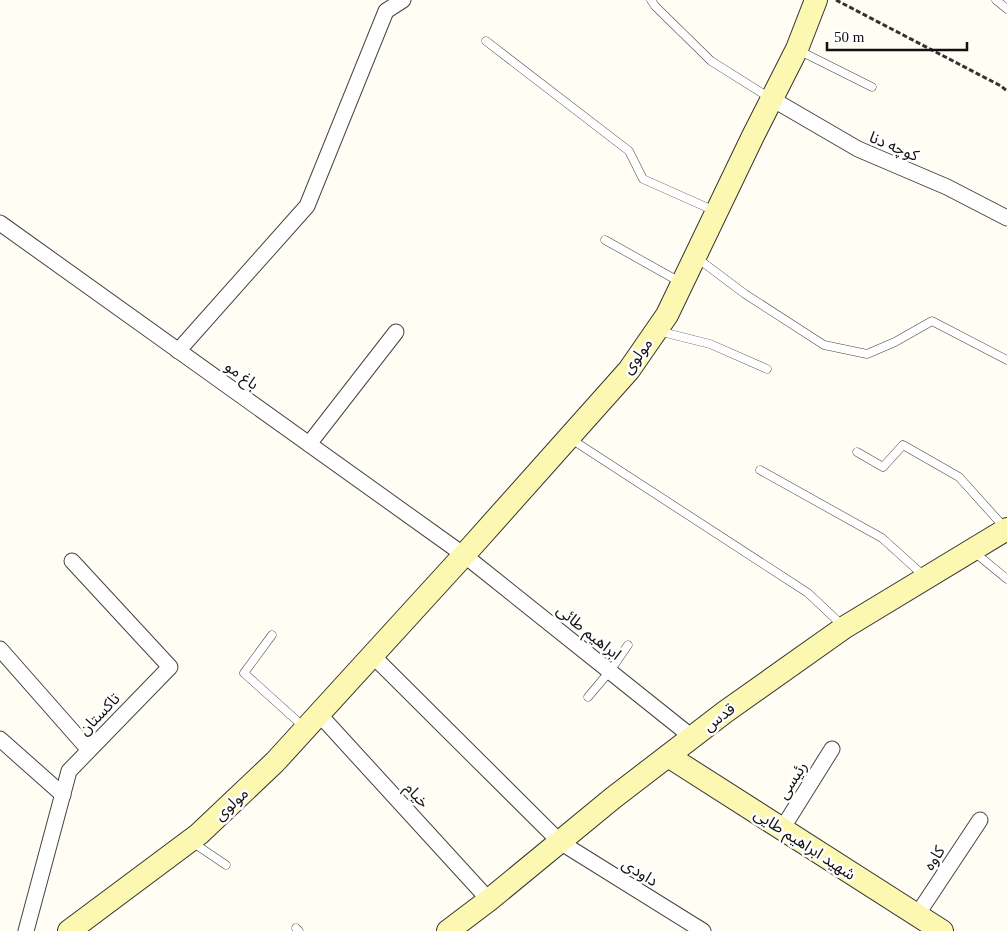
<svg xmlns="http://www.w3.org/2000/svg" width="1007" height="931" viewBox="0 0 1007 931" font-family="'Times New Roman','Noto Sans Arabic',serif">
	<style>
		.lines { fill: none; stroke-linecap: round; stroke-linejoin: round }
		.lane-casing { stroke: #444; stroke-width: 9 }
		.street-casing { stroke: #444; stroke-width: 17 }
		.secondary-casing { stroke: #333; stroke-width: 24 }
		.path { stroke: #333; stroke-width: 3; stroke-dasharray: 5 2.5; stroke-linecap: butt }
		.lane { stroke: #fff; stroke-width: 8 }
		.street { stroke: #fff; stroke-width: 15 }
		.secondary { stroke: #fdf8b1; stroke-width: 22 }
		.labels { text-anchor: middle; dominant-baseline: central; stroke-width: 5; stroke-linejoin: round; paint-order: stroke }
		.street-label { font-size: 16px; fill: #111; stroke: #fff }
	</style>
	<rect width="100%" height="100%" fill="#fffdf4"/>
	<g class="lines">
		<g class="lane-casing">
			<g id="lane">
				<polyline points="651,0 655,6 711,61 770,98"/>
				<polyline points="996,0 1007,9"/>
				<polyline points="486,41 629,151 643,179 715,211"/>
				<polyline points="798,50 872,87"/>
				<polyline points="605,240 680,282"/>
				<polyline points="697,258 745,294 824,345 867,354 895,342 932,321 1007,360"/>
				<polyline points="658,331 710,344 767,369"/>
				<polyline points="571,439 808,593 843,626"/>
				<polyline points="857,452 883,467 903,445 959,477 1005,528"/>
				<polyline points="760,470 882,538 924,576"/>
				<polyline points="974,552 1007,579"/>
				<polyline points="272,635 244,673 304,727"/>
				<polyline points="588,697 610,671 628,645"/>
				<polyline points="192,842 226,865"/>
				<polyline points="296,928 299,931"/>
			</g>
		</g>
		<g class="street-casing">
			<g id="street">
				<polyline points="772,99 858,149 947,187 1007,218"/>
				<polyline points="0,223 464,555 692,737"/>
				<polyline points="178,351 307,206 386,11 403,0"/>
				<polyline points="309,444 396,332"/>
				<polyline points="0,649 89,750"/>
				<polyline points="372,655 560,842 703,931"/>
				<polyline points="319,714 489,900"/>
				<polyline points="0,739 63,795"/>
				<polyline points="782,829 832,749"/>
				<polyline points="917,915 980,820"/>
				<polyline points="26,931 69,771 170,667 72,561"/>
			</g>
		</g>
		<g class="secondary-casing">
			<g id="secondary">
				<polyline points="668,756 942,931"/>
				<polyline points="69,931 199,834 275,762 464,555 629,370 667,315 753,136 797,49 816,0"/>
				<polyline points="448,931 489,900 613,798 725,712 845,627 1007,529"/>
			</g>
		</g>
		<polyline class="path" points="836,0 1001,86 1007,91"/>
		<use href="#lane" class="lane"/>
		<use href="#street" class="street"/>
		<use href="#secondary" class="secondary"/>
	</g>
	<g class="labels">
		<g class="street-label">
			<text transform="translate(894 146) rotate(23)">کوچه دنا</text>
			<text transform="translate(637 356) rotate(-54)">مولوی</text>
			<text transform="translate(242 375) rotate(36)">باغ مو</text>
			<text transform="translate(589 632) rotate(39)">ابراهیم طائی</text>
			<text transform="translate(99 714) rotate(-46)">تاکستان</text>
			<text transform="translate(719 717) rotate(-37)">قدس</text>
			<text transform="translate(792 780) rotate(-57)">رئیسی</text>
			<text transform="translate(417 795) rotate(47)">خیام</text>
			<text transform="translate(231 804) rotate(-43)">مولوی</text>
			<text transform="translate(805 844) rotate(33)">شهید ابراهیم طایی</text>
			<text transform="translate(934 858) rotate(-57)">کاوه</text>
			<text transform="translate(640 872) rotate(32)">داودی</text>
		</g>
	</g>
	<path d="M827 42v8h140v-8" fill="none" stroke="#111111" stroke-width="2.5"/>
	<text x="834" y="42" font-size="15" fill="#111111" stroke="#ffffff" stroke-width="4" paint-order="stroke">50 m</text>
</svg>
